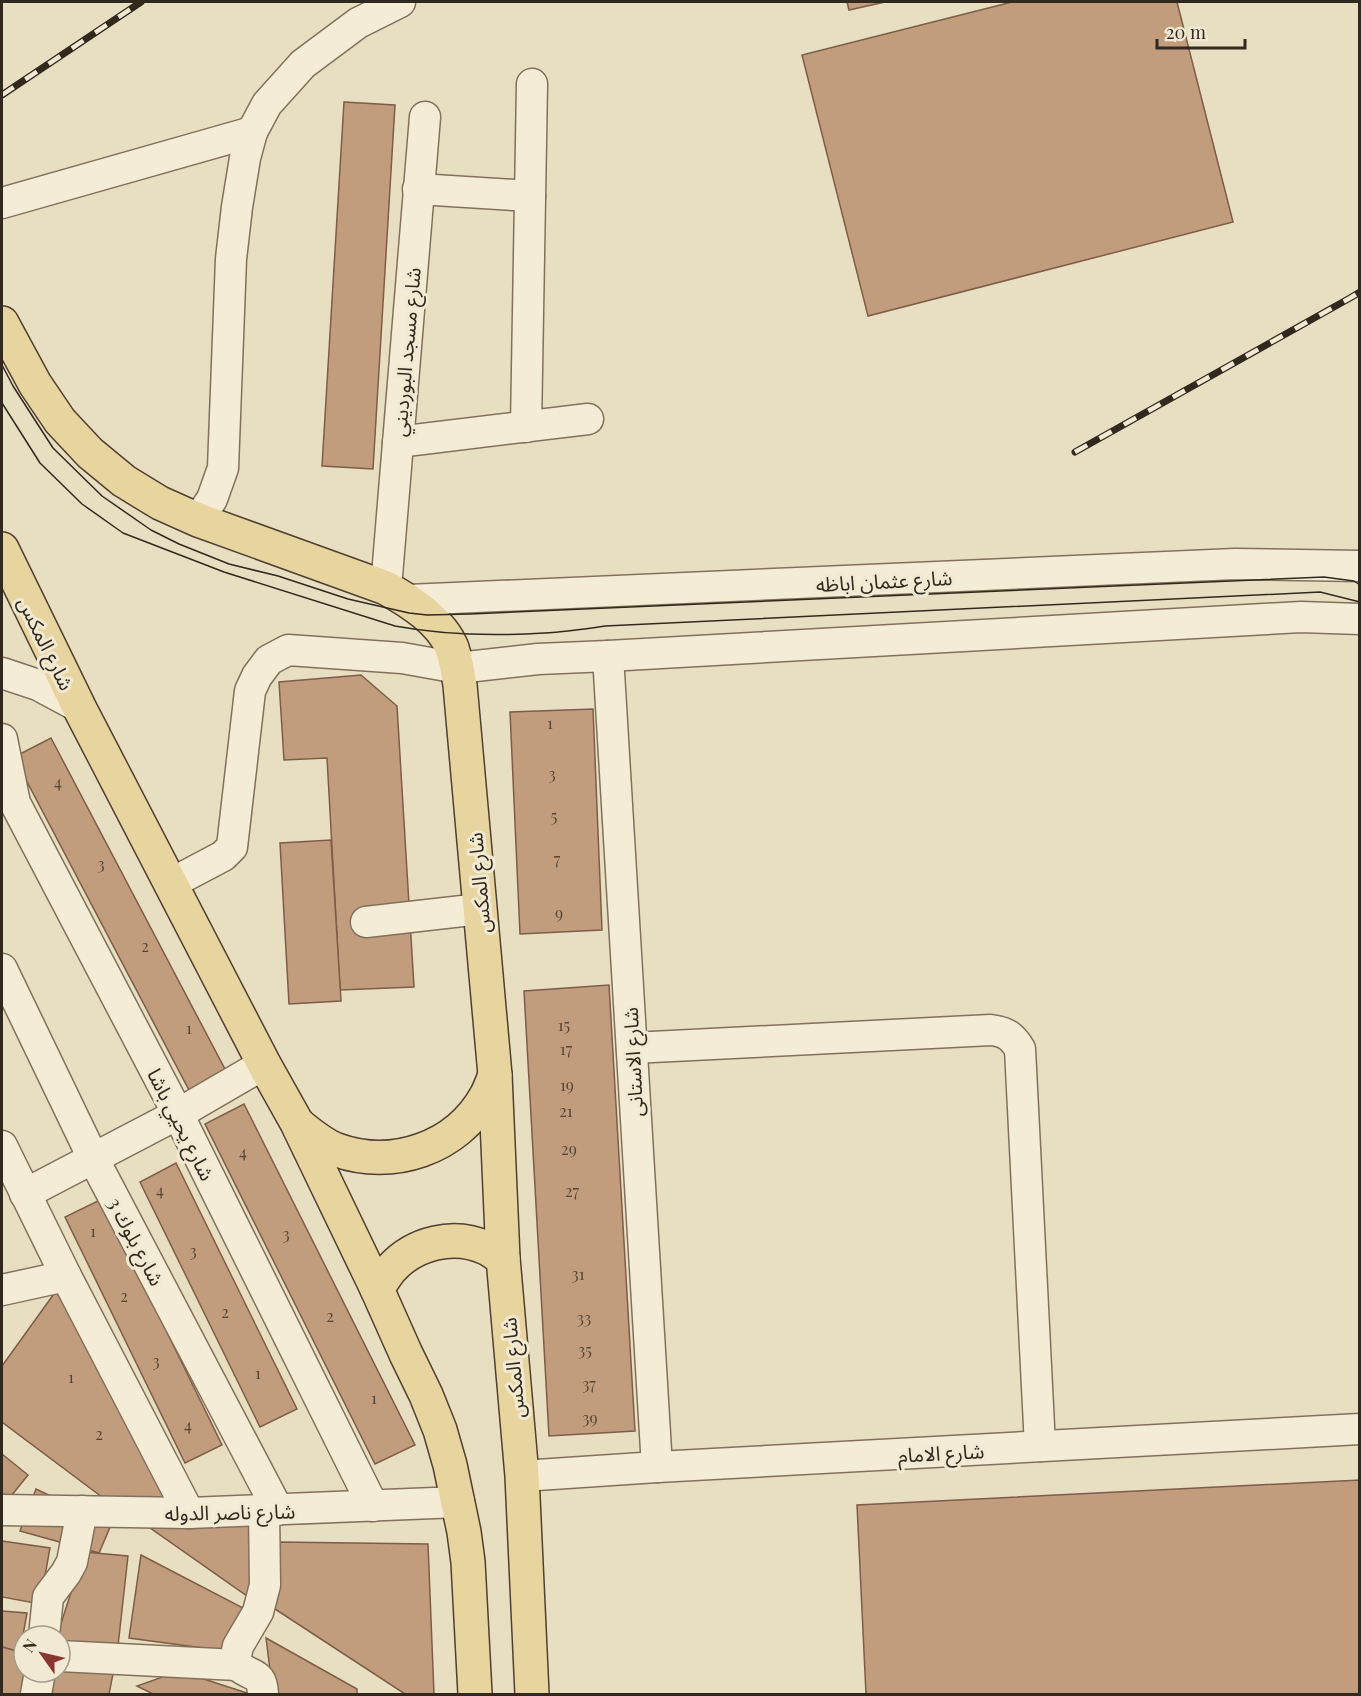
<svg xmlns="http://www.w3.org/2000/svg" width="1361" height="1696" viewBox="0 0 1361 1696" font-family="'Playfair Display','Noto Sans Arabic',serif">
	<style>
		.building { fill: #c29d7d; stroke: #7d5d45; stroke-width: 1.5 }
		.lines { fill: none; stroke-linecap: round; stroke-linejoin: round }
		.minor-casing { stroke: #81715c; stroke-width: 33 }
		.major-casing { stroke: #4f4030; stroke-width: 36 }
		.minor { stroke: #f4ecd5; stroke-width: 30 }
		.major { stroke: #e8d49f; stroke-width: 33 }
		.tram { stroke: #32291e; stroke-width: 1.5 }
		.rail-casing { stroke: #32291e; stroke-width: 7 }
		.rail { stroke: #f1e9d2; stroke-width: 4.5; stroke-dasharray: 14; stroke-linecap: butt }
		.labels { text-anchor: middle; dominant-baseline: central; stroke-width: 6; stroke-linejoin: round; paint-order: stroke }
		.number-label { font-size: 16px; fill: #564636 }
		.street-label { font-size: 20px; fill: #32291e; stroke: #f1e9d2 }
	</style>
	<rect width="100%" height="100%" fill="#e8dfc3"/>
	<g class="building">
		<polygon points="847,2 885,2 849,10"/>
		<polygon points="1012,2 1177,2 1233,222 868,316 802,55"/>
		<polygon points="344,102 395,105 373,469 322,466"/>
		<polygon points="361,675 397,706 414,987 340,990 327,758 284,760 279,682"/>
		<polygon points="593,709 602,930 520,934 510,712"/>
		<polygon points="51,738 227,1073 190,1092 14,757"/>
		<polygon points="331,840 341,1001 289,1004 280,843"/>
		<polygon points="609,985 635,1431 549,1436 524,991"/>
		<polygon points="244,1104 415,1445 375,1464 205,1124"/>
		<polygon points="176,1163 297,1409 260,1427 140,1182"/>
		<polygon points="102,1199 222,1445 185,1463 65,1217"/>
		<polygon points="56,1291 171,1500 110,1503 2,1422 2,1366"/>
		<polygon points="2,1454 28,1475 7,1501 2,1499"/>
		<polygon points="1360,1480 1360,1694 866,1694 857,1505"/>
		<polygon points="36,1489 111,1525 99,1553 20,1531"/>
		<polygon points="143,1523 254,1525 250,1598"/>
		<polygon points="2,1541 50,1548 40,1604 2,1597"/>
		<polygon points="278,1542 428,1544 434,1694 405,1694 275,1609"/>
		<polygon points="84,1552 128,1556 118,1646 60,1645 60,1636 57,1636"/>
		<polygon points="141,1555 245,1609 225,1651 129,1638"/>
		<polygon points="2,1611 27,1613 20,1652 2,1647"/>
		<polygon points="266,1638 357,1689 357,1694 273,1694"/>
		<polygon points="2,1647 24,1653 24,1672 60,1672 60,1661 113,1674 109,1694 2,1694"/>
		<polygon points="179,1671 250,1694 153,1694 137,1686"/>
	</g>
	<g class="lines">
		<g class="minor-casing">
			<g id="minor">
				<polyline points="418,189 530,196"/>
				<polyline points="2,203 252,132"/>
				<polyline points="526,427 532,84"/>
				<polyline points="398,442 588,419"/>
				<polyline points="198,520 212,499 223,468 231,259 237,207 245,158 252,132 267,104 303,64 358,23 400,2"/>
				<polyline points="386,588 425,117"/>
				<polyline points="408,600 1235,564 1360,566"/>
				<polyline points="608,656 657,1467"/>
				<polyline points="2,673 38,685 79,707"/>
				<polyline points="2,739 15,803 178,1114 373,1506"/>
				<polyline points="170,884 223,856 232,847 250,691 257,676 269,660 288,650 402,658 458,668 538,659 608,656 1301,617 1360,619"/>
				<polyline points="366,922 480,909"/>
				<polyline points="2,969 93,1158 278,1510"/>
				<path d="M632,1048L991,1030C1006,1032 1012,1036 1020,1049L1040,1446"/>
				<polyline points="2,1146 66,1276 189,1513"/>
				<polyline points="25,1194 178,1114 264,1064"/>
				<polyline points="2,1290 66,1276"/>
				<polyline points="522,1476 657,1467 1360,1429"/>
				<polyline points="2,1510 189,1513 459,1502"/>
				<polyline points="44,1636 48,1597 66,1573 72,1562 82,1511"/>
				<polyline points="60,1656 237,1665"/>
				<polyline points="36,1694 40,1672"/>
				<path d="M263,1694C262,1671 252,1678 237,1665L236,1656L238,1646L258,1612L265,1585L264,1510"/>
			</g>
		</g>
		<g class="major-casing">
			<g id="major">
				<path d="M2,323L35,384L60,421L90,453L124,481L160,503L198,520L386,588C411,602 441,621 452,648C456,660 458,673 460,685L495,1075L503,1258L522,1476L532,1694"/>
				<polyline points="2,549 79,707 264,1064 297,1123 377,1289 406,1354 426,1395 440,1430 450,1465 464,1532 468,1562 475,1694"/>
				<path d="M299,1125C310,1134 323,1145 337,1150C393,1170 457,1148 486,1096C490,1089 492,1082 495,1075"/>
				<path d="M377,1289C382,1282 386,1275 391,1269C414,1243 454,1233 486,1248C492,1251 497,1255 503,1258"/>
			</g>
		</g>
		<use href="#minor" class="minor"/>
		<use href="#major" class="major"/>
		<g class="tram">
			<polyline points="2,365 13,386 53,448 102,496 151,530 179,544 229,564 278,576 348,599 409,613 427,615 470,614 1324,577 1354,581 1360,585"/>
			<path d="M2,403L40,463L82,504L123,533L224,572L395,626C443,635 495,636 544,633C564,632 585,629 605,626L1320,592L1360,602"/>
		</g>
		<g class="rail-casing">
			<g id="rail">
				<polyline points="2,95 141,2"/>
				<polyline points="1075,452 1350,298 1360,292"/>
			</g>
		</g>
		<use href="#rail" class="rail"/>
	</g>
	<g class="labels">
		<g class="number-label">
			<text x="550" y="722">1</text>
			<text x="552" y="773">3</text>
			<text x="58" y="781">4</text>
			<text x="554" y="815">5</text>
			<text x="557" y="858">7</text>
			<text x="101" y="863">3</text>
			<text x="559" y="912">9</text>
			<text x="145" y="945">2</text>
			<text x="564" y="1024">15</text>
			<text x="189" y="1027">1</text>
			<text x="566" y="1048">17</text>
			<text x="567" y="1084">19</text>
			<text x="566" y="1110">21</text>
			<text x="569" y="1148">29</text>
			<text x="243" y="1151">4</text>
			<text x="160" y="1189">4</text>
			<text x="572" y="1190">27</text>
			<text x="93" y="1230">1</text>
			<text x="286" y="1233">3</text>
			<text x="193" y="1250">3</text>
			<text x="578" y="1273">31</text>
			<text x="124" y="1295">2</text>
			<text x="225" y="1311">2</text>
			<text x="330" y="1315">2</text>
			<text x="584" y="1317">33</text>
			<text x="585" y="1349">35</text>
			<text x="156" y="1360">3</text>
			<text x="258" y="1372">1</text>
			<text x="71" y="1376">1</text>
			<text x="589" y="1383">37</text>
			<text x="374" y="1397">1</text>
			<text x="590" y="1417">39</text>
			<text x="188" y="1424">4</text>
			<text x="99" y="1433">2</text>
		</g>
		<g class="street-label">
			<text transform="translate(405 352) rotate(-85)">شارع مسجد البورديني</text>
			<text transform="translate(884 580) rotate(-3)">شارع عثمان اباظه</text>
			<text transform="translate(47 643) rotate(64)">شارع المكس</text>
			<text transform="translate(478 883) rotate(-95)">شارع المكس</text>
			<text transform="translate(632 1062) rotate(-93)">شارع الاستانى</text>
			<text transform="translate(182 1124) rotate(63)">شارع يحيي باشا</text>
			<text transform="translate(137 1241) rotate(62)">شارع بلوك 3</text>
			<text transform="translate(512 1368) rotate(-95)">شارع المكس</text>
			<text transform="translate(941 1452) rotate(-3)">شارع الامام</text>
			<text transform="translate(230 1511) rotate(-1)">شارع ناصر الدوله</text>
		</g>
	</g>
	<rect width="1361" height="1696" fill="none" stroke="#32291e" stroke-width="6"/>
	<g transform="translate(42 1654) rotate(304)"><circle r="28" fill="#f1e9d2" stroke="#a59c8a" stroke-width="1.5"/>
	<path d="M0-4.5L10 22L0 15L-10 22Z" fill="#893633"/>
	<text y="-9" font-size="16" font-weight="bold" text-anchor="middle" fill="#32291e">N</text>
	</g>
	<path d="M1157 39v9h88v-9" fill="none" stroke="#32291e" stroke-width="3"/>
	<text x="1166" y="39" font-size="18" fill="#32291e" stroke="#f1e9d2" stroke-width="4.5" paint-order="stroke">20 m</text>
</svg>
